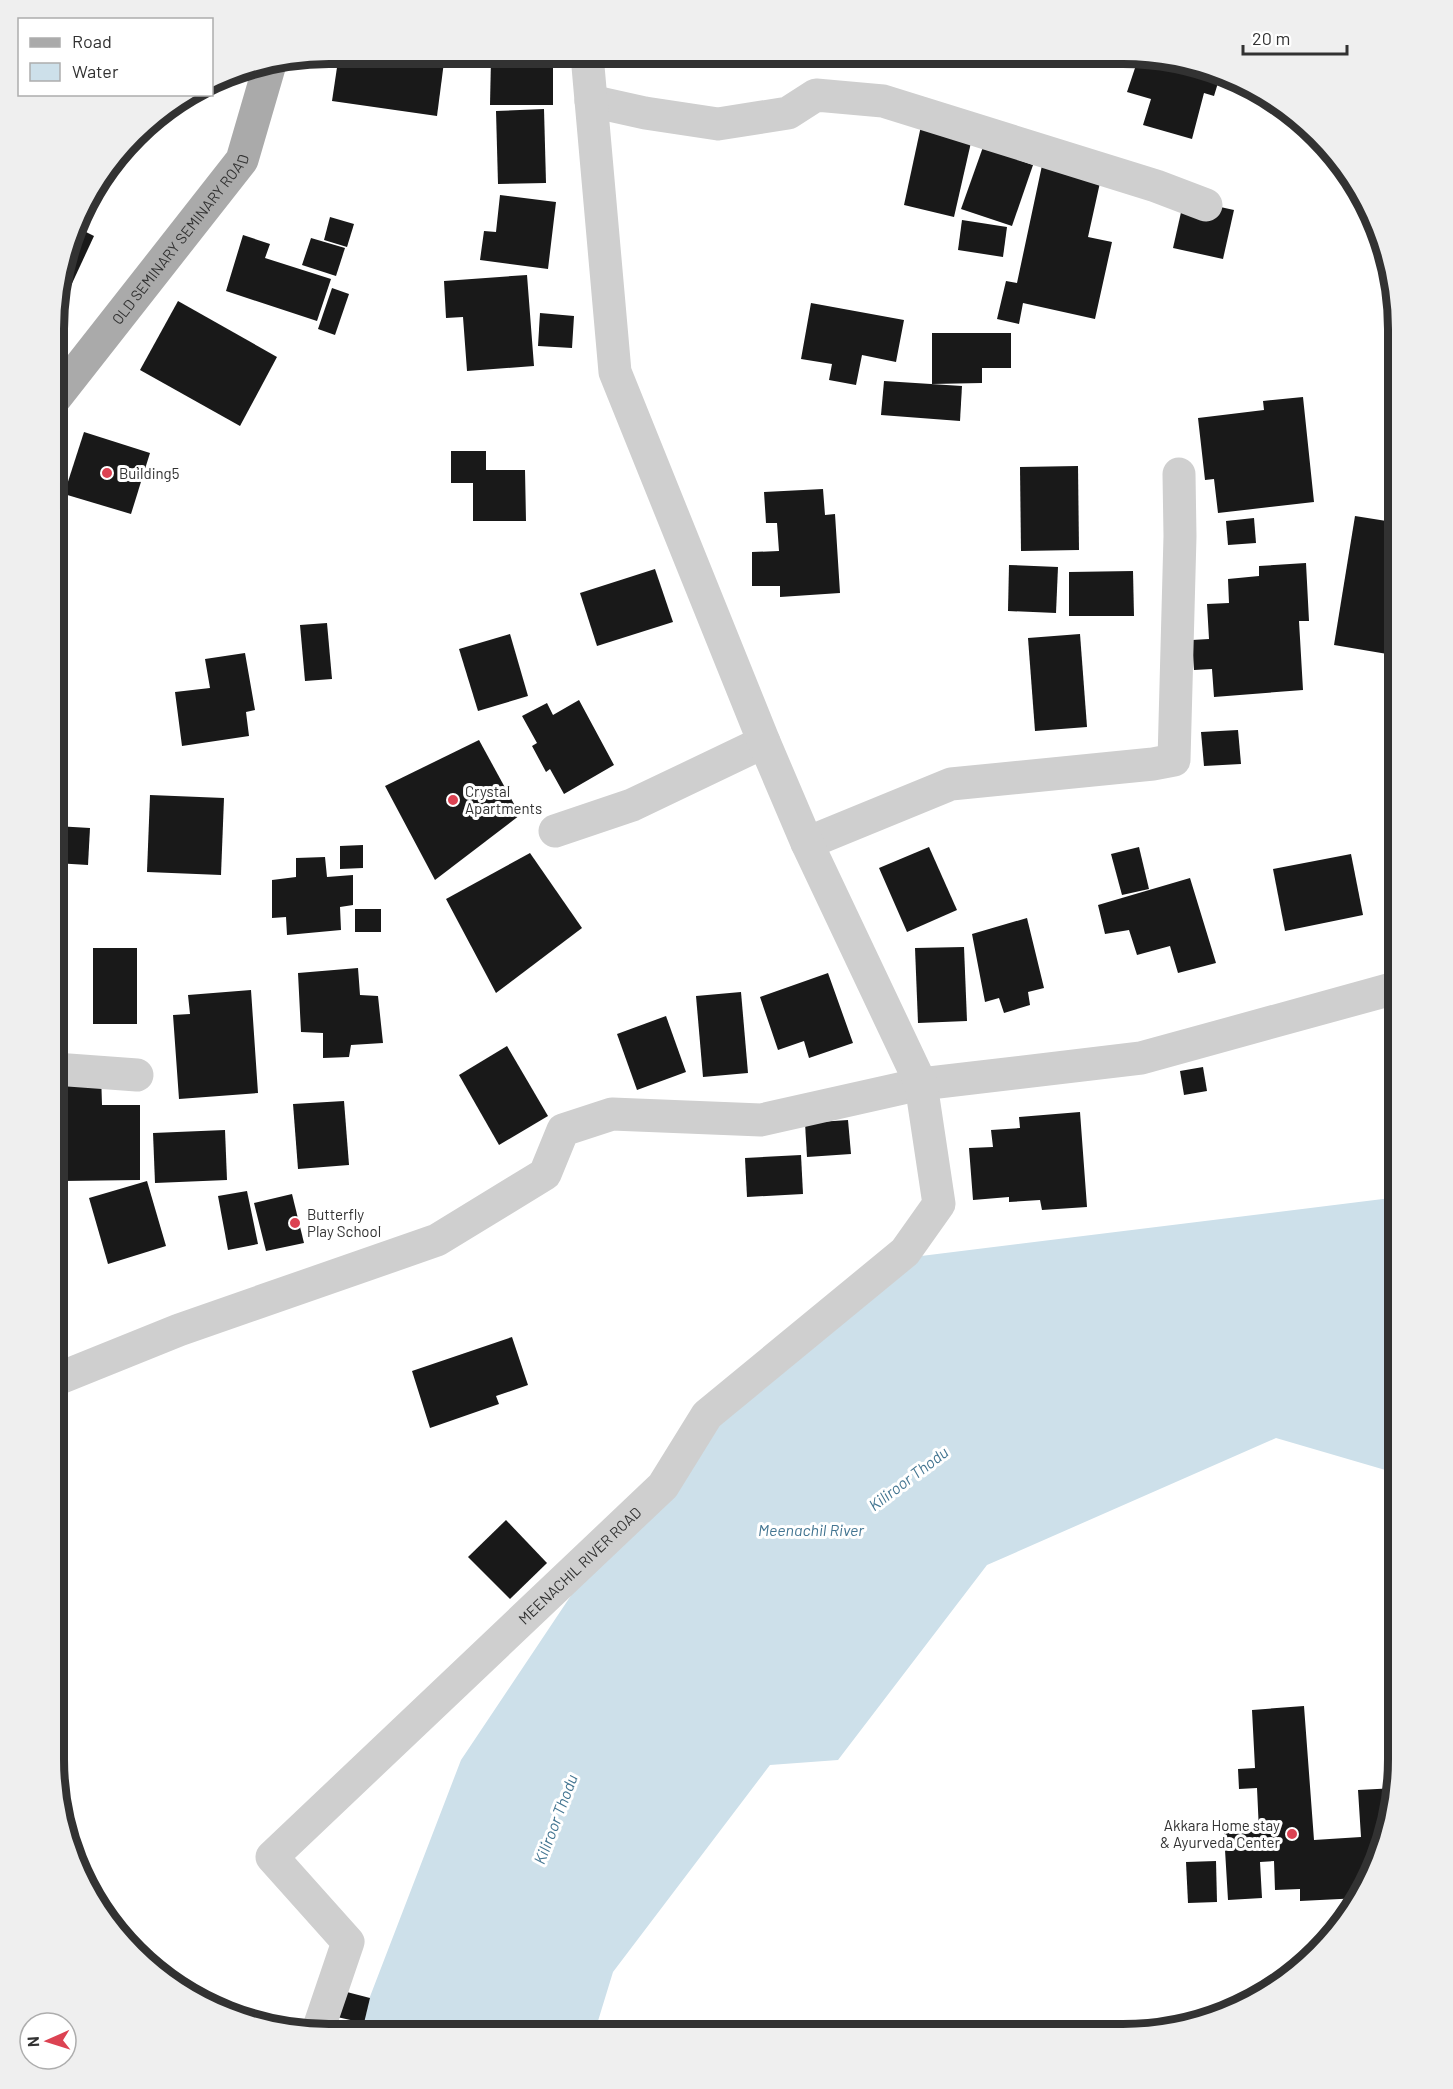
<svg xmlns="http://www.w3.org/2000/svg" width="1453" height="2089" viewBox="0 0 1453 2089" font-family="Barlow,sans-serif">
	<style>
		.water { fill: #cde0ea }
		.building { fill: #191919 }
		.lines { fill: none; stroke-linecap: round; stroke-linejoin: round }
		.minor { stroke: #cfcfcf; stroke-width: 33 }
		.major { stroke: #aaa; stroke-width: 33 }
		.poi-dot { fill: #dc4252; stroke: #fff; stroke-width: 2 }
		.labels { text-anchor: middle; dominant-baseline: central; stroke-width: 6; stroke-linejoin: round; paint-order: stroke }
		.street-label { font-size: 15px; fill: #323232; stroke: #fff }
		.poi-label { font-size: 15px; fill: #323232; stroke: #fff; text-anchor: start }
		.water-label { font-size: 16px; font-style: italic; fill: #437591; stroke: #fff }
		.rim { fill: none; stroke: #323232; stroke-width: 8 }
	</style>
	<rect width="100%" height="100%" fill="#fff"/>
	<polygon class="water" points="1399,1197 1399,1474 1276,1438 987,1565 838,1760 770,1765 613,1972 594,2034 356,2033 461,1760 695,1410 921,1256"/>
	<g class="building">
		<polygon points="339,54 386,54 444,62 437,116 332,101"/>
		<polygon points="649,55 728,55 728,57 649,61"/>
		<polygon points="1139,56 1153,56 1165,60 1165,58 1221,73 1214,96 1204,93 1192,139 1143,125 1151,99 1127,92"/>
		<polygon points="491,58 553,58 553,105 490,105"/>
		<polygon points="544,109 546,183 498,184 496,111"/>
		<polygon points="921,126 972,138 954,217 904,205"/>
		<polygon points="983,147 1033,165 1012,226 961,209"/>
		<polygon points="1044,156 1103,169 1088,237 1112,242 1095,319 1023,303 1019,324 997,319 1006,281 1017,283"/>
		<polygon points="500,195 556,202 548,269 480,260 484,231 496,232"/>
		<polygon points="1184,199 1234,210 1223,259 1173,248"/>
		<polygon points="330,217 354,224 347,247 324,240"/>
		<polygon points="962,220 1007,227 1003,257 958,250"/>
		<polygon points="78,228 94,236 56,318 56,293"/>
		<polygon points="243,235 270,244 265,258 331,279 317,321 226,291"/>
		<polygon points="311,238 345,248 336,276 302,265"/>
		<polygon points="527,275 534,366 467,371 463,317 446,318 444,281"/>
		<polygon points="332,288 349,294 335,335 318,329"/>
		<polygon points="178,301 277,357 240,426 140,370"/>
		<polygon points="811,303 904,320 896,362 862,355 856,385 829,380 832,364 801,359"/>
		<polygon points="540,313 574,316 572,348 538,346"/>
		<polygon points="932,333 1011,333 1011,368 982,368 982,383 932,384"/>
		<polygon points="884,381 962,386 960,421 881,415"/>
		<polygon points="1303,397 1314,502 1218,513 1214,479 1205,480 1198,418 1264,410 1263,401"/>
		<polygon points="84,432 150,453 131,514 64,494"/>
		<polygon points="451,451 486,451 486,470 525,470 526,521 473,521 473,483 451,483"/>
		<polygon points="1078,466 1079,550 1021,551 1020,467"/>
		<polygon points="823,489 825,515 835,514 840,593 780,597 780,586 752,586 752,552 779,551 777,523 766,523 764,492"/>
		<polygon points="1355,516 1399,523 1399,656 1334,645"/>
		<polygon points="1254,518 1256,543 1228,545 1226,521"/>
		<polygon points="1306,563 1309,621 1299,621 1303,690 1214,697 1212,669 1194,670 1192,640 1209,639 1207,604 1229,603 1228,579 1259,576 1259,566"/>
		<polygon points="1009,565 1058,567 1056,613 1008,611"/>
		<polygon points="655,569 673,622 597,646 580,593"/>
		<polygon points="1133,571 1134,616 1069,616 1069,572"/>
		<polygon points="327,623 332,679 305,681 300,625"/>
		<polygon points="510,634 528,696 478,711 459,649"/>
		<polygon points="1080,634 1087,727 1035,731 1028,638"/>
		<polygon points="245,653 255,710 246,712 249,736 182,746 175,692 210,688 205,659"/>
		<polygon points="579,700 614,765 564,794 550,769 546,772 532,746 537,743 522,716 547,703 553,715"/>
		<polygon points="1238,730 1241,764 1204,766 1201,732"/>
		<polygon points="479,740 520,815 435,880 385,786"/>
		<polygon points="150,795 224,798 221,875 147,872"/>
		<polygon points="56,826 90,828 88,865 55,863"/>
		<polygon points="363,845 363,868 340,869 340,846"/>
		<polygon points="929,847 957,910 907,932 879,868"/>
		<polygon points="1139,847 1149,889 1122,895 1111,854"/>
		<polygon points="530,853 582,928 496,993 446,899"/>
		<polygon points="1351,854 1363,915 1285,931 1273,869"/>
		<polygon points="325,857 327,877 353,875 353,905 340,907 341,930 287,935 286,917 272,918 272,880 296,877 296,858"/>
		<polygon points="1190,878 1216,963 1178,973 1170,946 1137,955 1129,930 1105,934 1098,905"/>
		<rect x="355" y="909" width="26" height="23"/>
		<polygon points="1027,918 1044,988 1028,992 1030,1005 1004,1013 999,998 985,1002 972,934"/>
		<polygon points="964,947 967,1021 918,1023 915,948"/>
		<rect x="93" y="948" width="44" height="76"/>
		<polygon points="358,968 360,995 378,996 383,1043 351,1045 349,1057 323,1058 323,1033 301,1032 298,973"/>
		<polygon points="828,973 853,1043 809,1058 804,1041 778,1050 760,997"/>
		<polygon points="251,990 258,1093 179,1099 173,1015 190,1014 188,995"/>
		<polygon points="741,992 748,1073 703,1077 696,996"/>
		<polygon points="666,1016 686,1072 637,1090 617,1034"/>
		<polygon points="507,1046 548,1116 499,1145 459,1075"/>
		<polygon points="1203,1067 1207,1091 1184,1095 1180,1071"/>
		<polygon points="101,1073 102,1105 140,1105 140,1180 62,1181 61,1119 55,1120 55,1074"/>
		<polygon points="344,1101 349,1165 298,1169 293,1104"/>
		<polygon points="1080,1112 1087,1207 1042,1210 1040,1200 1009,1202 1009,1197 973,1200 969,1148 993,1147 991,1130 1020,1128 1019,1117"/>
		<polygon points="848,1120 851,1154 807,1157 805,1123"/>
		<polygon points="225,1130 227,1180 155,1183 153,1133"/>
		<polygon points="801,1155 803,1194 747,1197 745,1158"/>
		<polygon points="147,1181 166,1246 108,1264 89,1198"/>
		<polygon points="247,1191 258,1244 228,1250 218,1196"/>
		<polygon points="292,1194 304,1243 266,1251 254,1203"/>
		<polygon points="512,1337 528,1385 496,1396 499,1404 430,1428 412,1371"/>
		<polygon points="506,1520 547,1563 510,1599 468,1557"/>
		<polygon points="1392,1674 1398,1674 1398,1772 1393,1772"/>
		<polygon points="1304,1706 1314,1840 1361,1837 1358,1790 1396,1788 1384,1849 1360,1898 1300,1901 1300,1889 1275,1890 1274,1861 1260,1862 1262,1898 1228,1900 1224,1833 1259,1831 1257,1788 1239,1789 1238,1769 1255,1768 1252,1710"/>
		<polygon points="1216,1861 1217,1902 1188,1903 1186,1862"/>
		<polygon points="343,1991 370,1998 364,2023 337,2017"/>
	</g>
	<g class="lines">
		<g class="minor">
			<polyline points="591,101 645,113 718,124 788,113 816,95 883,101 1156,186 1206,205"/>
			<polyline points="555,831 632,805 764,742"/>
			<polyline points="807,843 951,784 1153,764 1174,760 1180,536 1179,474"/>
			<polyline points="55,1069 137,1075"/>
			<polyline points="55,1380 179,1330 437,1240 545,1174 563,1130 612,1114 761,1120 921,1084 1141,1058 1399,987"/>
			<path id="s1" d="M317,2033L348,1942L272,1857L663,1486L707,1415L905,1252L939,1204L921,1084L807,843L764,742L615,372L587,55"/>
		</g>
		<path class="major" id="s2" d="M56,397L242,160L270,64"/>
	</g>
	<g class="poi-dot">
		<circle cx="107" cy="473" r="6"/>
		<circle cx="453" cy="800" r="6"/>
		<circle cx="295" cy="1223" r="6"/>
		<circle cx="1292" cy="1834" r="6"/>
	</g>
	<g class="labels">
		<g class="street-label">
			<text stroke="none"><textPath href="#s2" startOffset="201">OLD SEMINARY SEMINARY ROAD</textPath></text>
			<text stroke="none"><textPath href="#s1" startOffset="634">MEENACHIL RIVER ROAD</textPath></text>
		</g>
		<g class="poi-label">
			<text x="119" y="473">Building5</text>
			<text x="465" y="791">Crystal<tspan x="465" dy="17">Apartments</tspan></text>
			<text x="307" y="1214">Butterfly<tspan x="307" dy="17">Play School</tspan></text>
			<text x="1280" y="1825" text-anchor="end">Akkara Home stay<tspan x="1280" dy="17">&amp; Ayurveda Center</tspan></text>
		</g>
		<g class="water-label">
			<text transform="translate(908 1478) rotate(-37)">Kiliroor Thodu</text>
			<text x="811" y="1529">Meenachil River</text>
			<text transform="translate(555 1819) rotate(-69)">Kiliroor Thodu</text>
		</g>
	</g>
	<path d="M0 0H1453V2089H0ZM329 64H1123A265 265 0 0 1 1388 329V1759A265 265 0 0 1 1123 2024H329A265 265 0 0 1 64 1759V329A265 265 0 0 1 329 64Z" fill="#efefef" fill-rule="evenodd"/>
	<path class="rim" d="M329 64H1123A265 265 0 0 1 1388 329V1759A265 265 0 0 1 1123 2024H329A265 265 0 0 1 64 1759V329A265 265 0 0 1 329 64Z"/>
	<rect x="18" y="18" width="195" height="78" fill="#ffffff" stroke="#adadad" stroke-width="1.5"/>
	<rect x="30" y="38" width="30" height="9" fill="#aaaaaa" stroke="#adadad" stroke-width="1.5"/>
	<text x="72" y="48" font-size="18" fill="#323232">Road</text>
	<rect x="30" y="63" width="30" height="18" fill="#cde0ea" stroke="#adadad" stroke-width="1.5"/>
	<text x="72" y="78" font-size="18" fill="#323232">Water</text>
	<g transform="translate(48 2041) rotate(267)"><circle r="28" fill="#ffffff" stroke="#adadad" stroke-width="1.5"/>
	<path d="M0-4.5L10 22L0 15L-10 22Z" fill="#dc4252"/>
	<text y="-9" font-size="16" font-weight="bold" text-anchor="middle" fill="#323232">N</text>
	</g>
	<path d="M1243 45v9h104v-9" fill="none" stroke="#323232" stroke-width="3"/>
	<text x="1252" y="45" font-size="18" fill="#323232" stroke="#ffffff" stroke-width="4.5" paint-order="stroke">20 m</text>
</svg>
